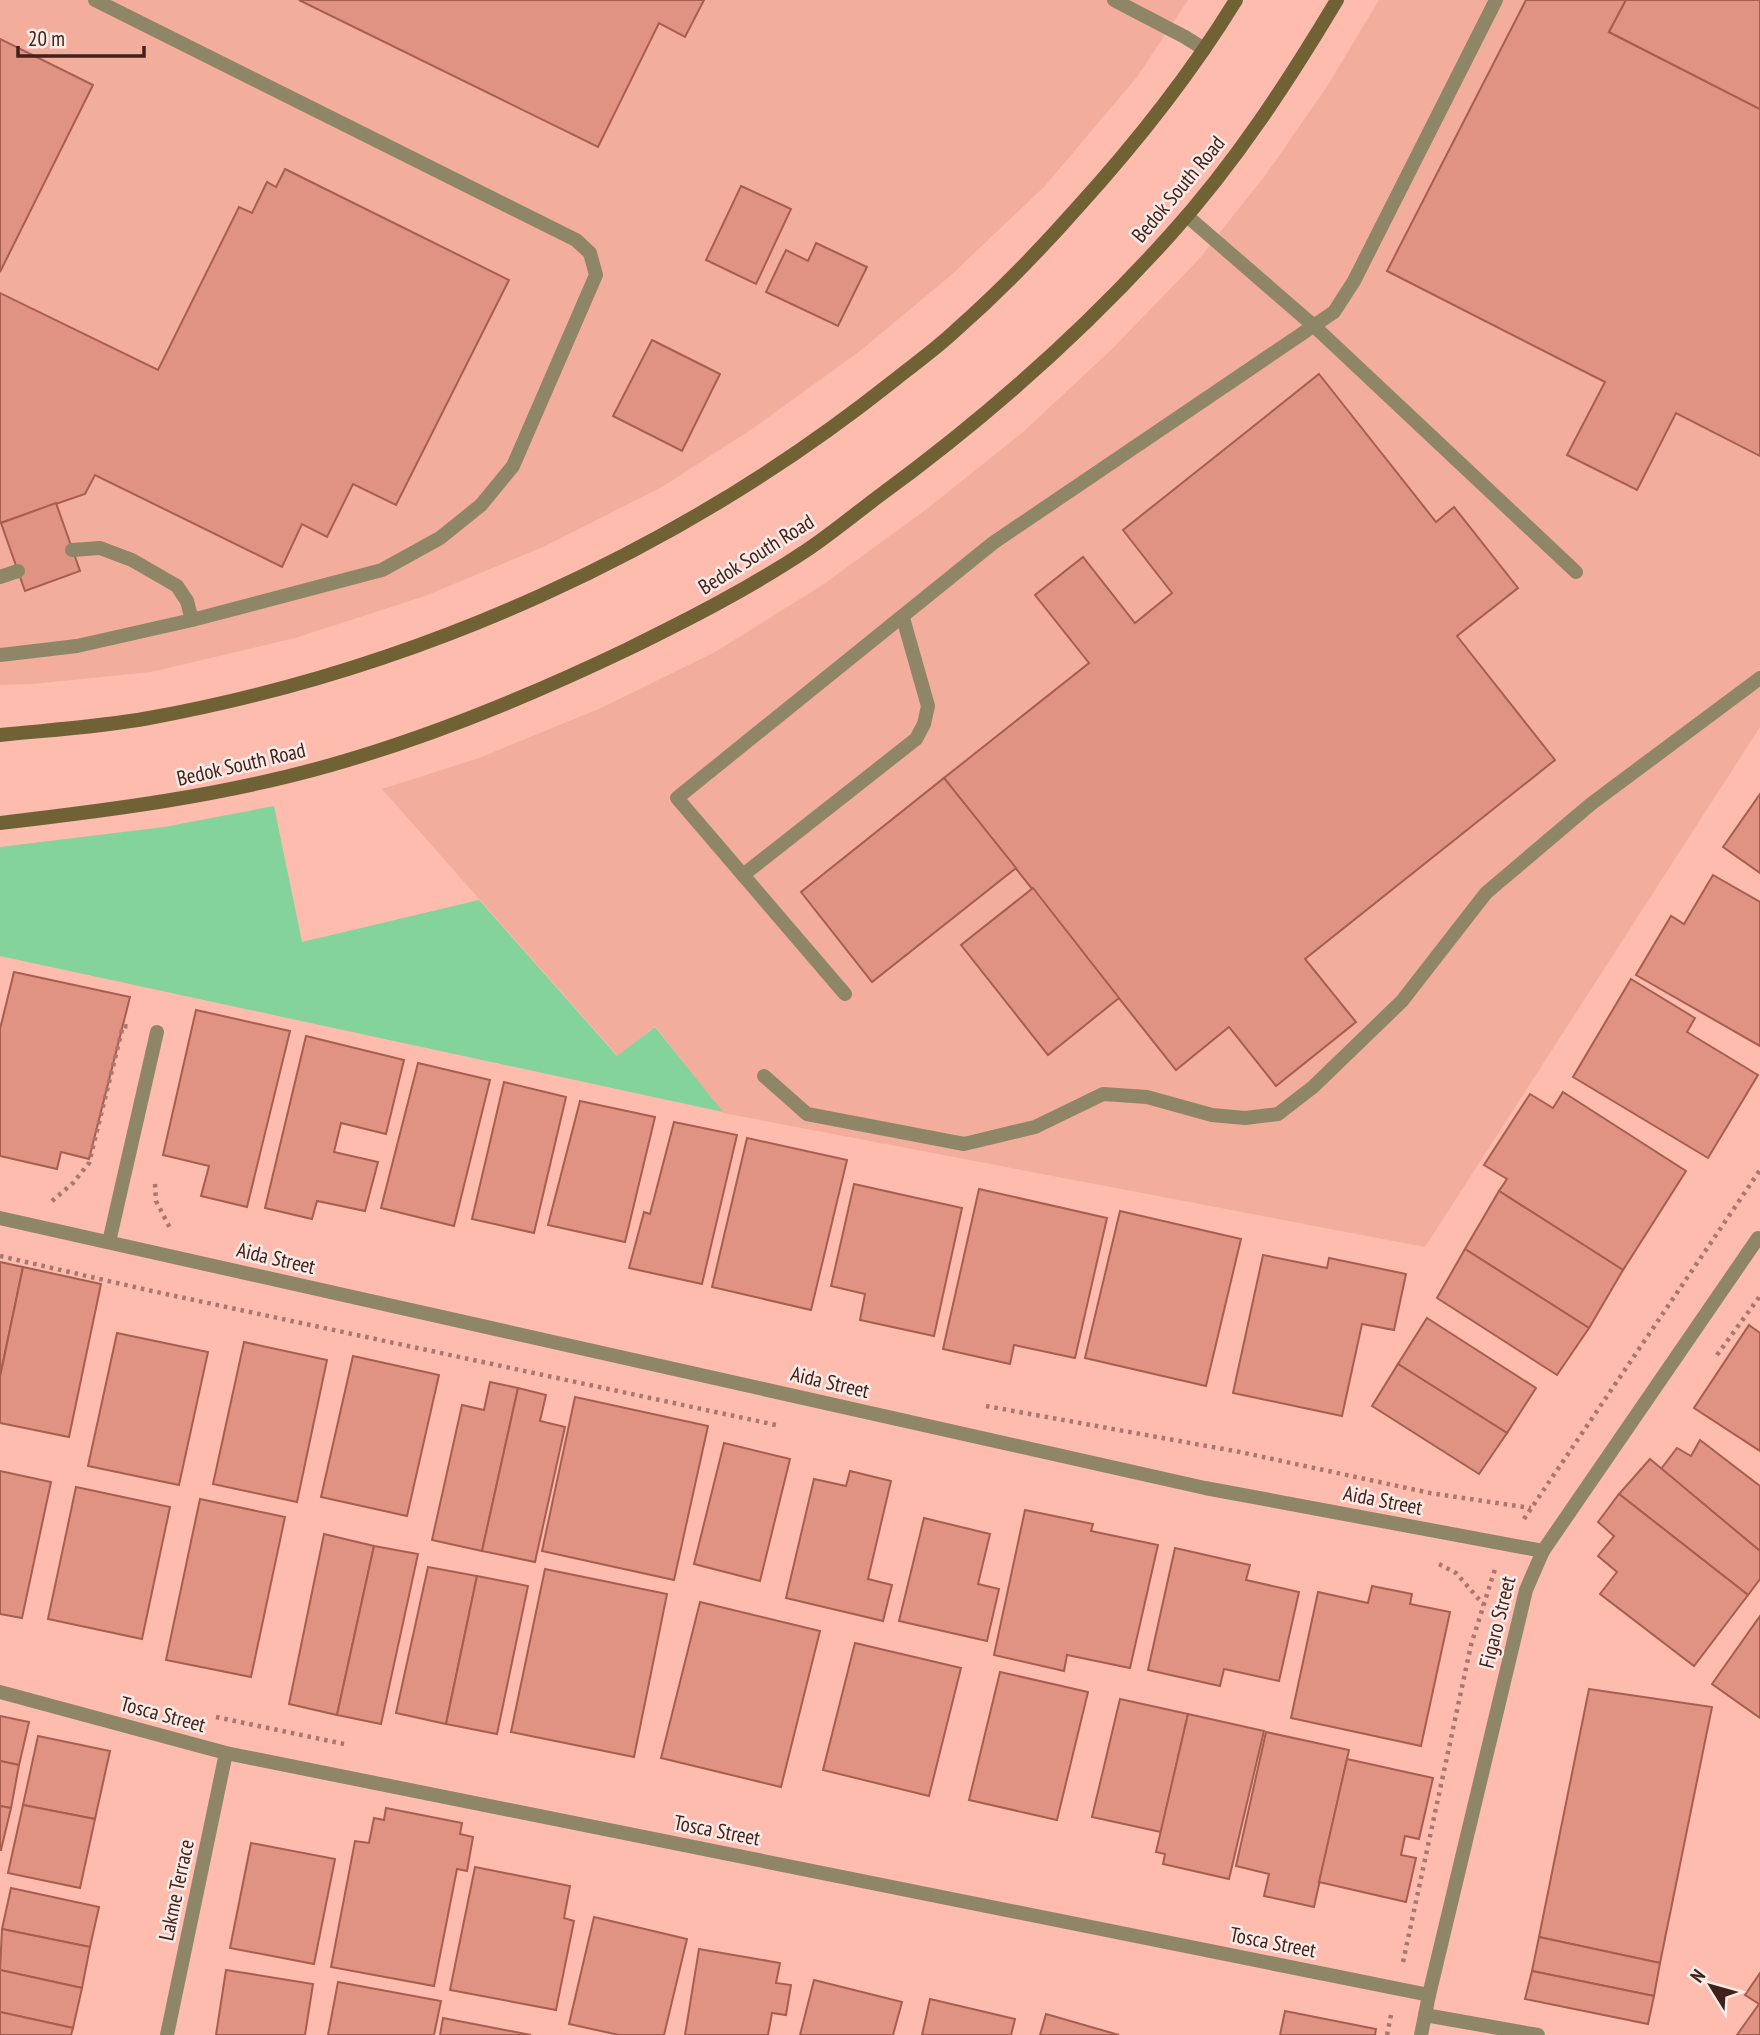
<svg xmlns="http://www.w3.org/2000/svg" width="1760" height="2035" viewBox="0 0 1760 2035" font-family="'PT Sans Narrow',sans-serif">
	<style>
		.built { fill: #f3ad9d }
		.green { fill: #84d39c }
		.building { fill: #e09382; stroke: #a75e4f; stroke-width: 2 }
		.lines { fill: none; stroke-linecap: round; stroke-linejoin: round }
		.path { stroke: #a9776c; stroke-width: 4.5; stroke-dasharray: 3.5 5; stroke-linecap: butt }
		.service { stroke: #8f8668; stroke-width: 14 }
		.minor { stroke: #8f8668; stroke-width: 14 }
		.tertiary { stroke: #8f8668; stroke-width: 14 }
		.secondary { stroke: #716235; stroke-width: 14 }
		.labels { text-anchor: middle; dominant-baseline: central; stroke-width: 5; stroke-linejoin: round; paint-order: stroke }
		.street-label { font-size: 21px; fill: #40221b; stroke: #fcebe7 }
	</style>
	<rect width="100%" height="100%" fill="#fdbcae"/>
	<g class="built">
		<polygon points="0,0 1188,0 1137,77 1044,187 950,276 860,351 752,429 662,487 543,547 425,596 295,638 151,672 33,684 0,685"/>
		<polygon points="1379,0 1760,0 1760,727 1425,1247 723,1113 655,1026 618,1056 382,789 479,758 601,708 715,652 824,584 928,508 1023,432 1112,349 1199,259 1267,173 1328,85"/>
	</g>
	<polygon class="green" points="274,806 302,942 479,900 617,1056 655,1027 723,1112 0,956 0,847 164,827"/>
	<g class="building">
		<polygon points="299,0 704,0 685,37 659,23 598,147"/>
		<polygon points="1526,0 1626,0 1609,32 1760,109 1760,456 1676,413 1637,490 1567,455 1605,382 1387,271"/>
		<polygon points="1626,0 1760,0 1760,109 1609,32"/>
		<polygon points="0,39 93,85 0,272"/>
		<polygon points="285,169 509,280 396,505 353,484 327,537 302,524 282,567 95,475 85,494 0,523 0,293 158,370 239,207 252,213 267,182 276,187"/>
		<polygon points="741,186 791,209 756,284 706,260"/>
		<polygon points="816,243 867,267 838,326 766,292 786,250 808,261"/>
		<polygon points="652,340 720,374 682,451 613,416"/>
		<polygon points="1319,374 1436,522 1454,507 1518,588 1457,636 1555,760 1305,959 1356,1022 1276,1086 1229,1027 1176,1070 944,778 1089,663 1035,595 1083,557 1135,623 1172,593 1123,530"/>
		<polygon points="56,503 80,571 25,591 1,523"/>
		<polygon points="944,778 1016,868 872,982 801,892"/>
		<polygon points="1760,794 1760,873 1723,847"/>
		<polygon points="1713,875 1760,902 1760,1046 1636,975 1671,916 1684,924"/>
		<polygon points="1033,888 1119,998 1048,1055 961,945"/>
		<polygon points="14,972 130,997 89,1159 61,1152 57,1169 0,1156 0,1029"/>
		<polygon points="1631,979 1695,1018 1687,1032 1758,1075 1708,1158 1573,1077"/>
		<polygon points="196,1010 290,1031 247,1207 201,1196 209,1166 163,1155"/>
		<polygon points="306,1036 404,1060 386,1134 341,1123 334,1152 378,1162 365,1211 317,1201 312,1219 265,1208"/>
		<polygon points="418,1063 490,1080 454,1226 381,1208"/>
		<polygon points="504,1082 566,1097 534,1233 472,1219"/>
		<polygon points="1563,1092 1686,1171 1623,1270 1499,1191 1507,1179 1484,1165 1530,1094 1553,1108"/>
		<polygon points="580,1101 655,1117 625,1242 548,1225"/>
		<polygon points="674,1122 737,1135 702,1284 629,1268 644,1212 650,1214"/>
		<polygon points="747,1138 847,1160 811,1310 712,1287"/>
		<polygon points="854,1184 962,1208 934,1336 860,1320 865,1294 831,1286"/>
		<polygon points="979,1189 1107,1218 1075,1358 1014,1345 1010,1364 943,1349"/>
		<polygon points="1499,1191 1623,1270 1589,1328 1465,1249"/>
		<polygon points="1120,1211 1241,1239 1206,1386 1085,1358"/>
		<polygon points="1465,1249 1589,1328 1557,1375 1437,1298"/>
		<polygon points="1263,1255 1327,1268 1329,1258 1406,1274 1394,1330 1362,1324 1342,1416 1233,1393"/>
		<polygon points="0,1262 23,1267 0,1377"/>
		<polygon points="23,1267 101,1284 69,1437 0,1423 0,1377"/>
		<polygon points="1427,1318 1536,1388 1507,1433 1398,1364"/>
		<polygon points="1749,1325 1760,1333 1760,1451 1694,1408"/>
		<polygon points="117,1333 208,1352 179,1485 88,1466"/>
		<polygon points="244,1342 327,1360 297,1502 213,1484"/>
		<polygon points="353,1356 439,1375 407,1516 321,1497"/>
		<polygon points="1398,1364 1507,1433 1479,1474 1372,1406"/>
		<polygon points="490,1382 518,1388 482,1551 432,1540 462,1405 484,1410"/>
		<polygon points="518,1388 546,1395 540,1421 565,1427 535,1562 482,1551"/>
		<polygon points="575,1397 708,1426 674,1580 542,1551"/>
		<polygon points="1700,1440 1760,1486 1760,1551 1661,1469 1677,1448 1691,1456"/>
		<polygon points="724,1443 790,1459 760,1581 694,1564"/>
		<polygon points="1650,1459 1760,1551 1760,1579 1748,1595 1619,1494"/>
		<polygon points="0,1471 51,1482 22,1618 0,1614"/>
		<polygon points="850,1471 891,1481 868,1579 892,1585 883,1621 786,1598 814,1479 846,1486"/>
		<polygon points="76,1487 170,1507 142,1639 48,1619"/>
		<polygon points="1619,1494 1748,1595 1694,1666 1600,1594 1617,1572 1598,1556 1614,1536 1598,1522"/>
		<polygon points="200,1499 285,1517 251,1677 166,1660"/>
		<polygon points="1025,1510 1093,1524 1091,1531 1158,1545 1130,1668 1067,1655 1064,1671 994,1655"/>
		<polygon points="924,1518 990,1534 978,1584 999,1589 987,1641 899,1621"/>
		<polygon points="324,1534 374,1546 337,1715 289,1704"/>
		<polygon points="374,1546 418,1554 381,1724 337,1715"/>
		<polygon points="1175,1548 1250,1565 1246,1580 1299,1592 1279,1681 1224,1669 1220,1686 1148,1670"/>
		<polygon points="428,1567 477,1576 446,1724 396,1713"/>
		<polygon points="545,1569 667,1594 634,1757 511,1732"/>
		<polygon points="477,1576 528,1586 497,1734 446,1724"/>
		<polygon points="1372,1586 1412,1594 1410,1604 1450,1612 1421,1746 1291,1718 1318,1592 1368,1603"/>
		<polygon points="700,1602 820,1631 781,1787 661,1758"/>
		<polygon points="1760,1616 1760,1718 1712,1684"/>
		<polygon points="855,1643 961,1668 929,1796 823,1770"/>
		<polygon points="1000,1672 1088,1692 1057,1820 969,1800"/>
		<polygon points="1589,1689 1712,1707 1660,1963 1539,1937"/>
		<polygon points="1120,1699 1188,1714 1161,1832 1092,1817"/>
		<polygon points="1188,1714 1264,1731 1229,1879 1163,1864 1165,1854 1156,1852"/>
		<polygon points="0,1716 29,1722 19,1765 0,1761"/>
		<polygon points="1266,1732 1349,1750 1314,1907 1264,1896 1269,1874 1236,1866"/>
		<polygon points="38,1736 110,1751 95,1819 23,1805"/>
		<polygon points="1347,1759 1433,1778 1419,1839 1405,1836 1401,1855 1416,1858 1406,1902 1319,1882"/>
		<polygon points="0,1761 19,1765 11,1808 0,1806"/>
		<polygon points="23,1805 95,1819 80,1888 8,1873"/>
		<polygon points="0,1806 11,1808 1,1850 0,1850"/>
		<polygon points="386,1808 462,1823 460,1834 473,1837 467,1871 457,1869 434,1986 331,1967 355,1841 369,1843 374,1818 384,1820"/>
		<polygon points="251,1843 335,1859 314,1964 230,1948"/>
		<polygon points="475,1867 570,1886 564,1918 574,1921 556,2010 450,1990"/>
		<polygon points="11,1888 99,1907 90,1947 2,1929"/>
		<polygon points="594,1917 687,1939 664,2035 619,2035 569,2024"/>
		<polygon points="2,1929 90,1947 82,1988 0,1970"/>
		<polygon points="1539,1937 1660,1963 1654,1996 1532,1971"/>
		<polygon points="699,1949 780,1963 776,1983 791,1985 786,2015 772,2013 768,2035 685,2035"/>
		<polygon points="0,1970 82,1988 73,2028 0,2012"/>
		<polygon points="226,1970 313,1984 305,2035 216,2035"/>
		<polygon points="1532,1971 1654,1996 1648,2024 1525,1999"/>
		<polygon points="1760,1973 1760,2035 1737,2035 1759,2004 1745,1995"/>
		<polygon points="814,1980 902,2002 893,2035 800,2035"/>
		<polygon points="338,1982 441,2001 434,2035 328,2035"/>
		<polygon points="930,1999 1015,2019 1011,2035 922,2035"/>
		<polygon points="1285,2011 1376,2029 1375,2035 1280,2035"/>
		<polygon points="0,2012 73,2028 71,2035 0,2035"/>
		<polygon points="1046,2014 1119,2035 1040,2035"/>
		<polygon points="443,2018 531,2035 440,2035"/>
	</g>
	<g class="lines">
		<g class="path">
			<polyline points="155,1184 156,1201 170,1228"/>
			<polyline points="52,1201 73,1183 89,1163 123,1026 131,1027"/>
			<polyline points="0,1256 152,1291 776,1425"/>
			<polyline points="1717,1355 1760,1296"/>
			<polyline points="986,1406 1240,1452 1430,1493 1531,1508"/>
			<polyline points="1524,1519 1760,1170"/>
			<polyline points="1439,1564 1456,1573 1484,1605"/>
			<polyline points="216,1717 344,1744"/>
			<polyline points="1403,1962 1471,1645 1495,1569"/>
			<polyline points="1387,2035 1391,2015"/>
		</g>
		<g class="service">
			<polyline points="1114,0 1185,37 1204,49"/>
			<polyline points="1187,216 1314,326 1576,572"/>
			<polyline points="72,550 100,548 132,560 177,586 187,601 192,620"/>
			<polyline points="0,577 18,571"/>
			<polyline points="0,655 77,646 192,620 382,570 440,538 481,505 513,466 596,275 590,253 576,240 95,0"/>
			<polyline points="743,875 916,739 924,724 928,706 903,618"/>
			<polyline points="845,994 677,798 993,543 1334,312 1354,281 1496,0"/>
			<polyline points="764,1076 807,1114 964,1144 1035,1127 1103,1094 1147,1097 1212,1115 1245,1118 1278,1114 1313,1087 1402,1001 1486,893 1591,804 1760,678"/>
		</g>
		<g class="minor">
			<polyline points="109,1242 157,1032"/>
			<polyline points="0,1692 226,1753 1429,1995"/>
			<polyline points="1425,2015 1538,2035"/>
			<polyline points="167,2035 226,1753"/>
			<polyline points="1421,2035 1429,1995 1526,1590 1543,1551"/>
		</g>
		<polyline class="tertiary" points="0,1218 1205,1488 1543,1551 1758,1238 1760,1239"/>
		<g class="secondary">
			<path d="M0,735C49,730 100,727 149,718C418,669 678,552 892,382C913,365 936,349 956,330C999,292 1039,251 1077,208C1136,143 1190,75 1236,0"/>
			<path d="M0,823C111,810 222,796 331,765C433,736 532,695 628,649C689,619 750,588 807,550C832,533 855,514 879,496C986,418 1083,332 1171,234C1235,163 1288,82 1337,0"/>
		</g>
	</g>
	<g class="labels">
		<g class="street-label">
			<text transform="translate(1178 189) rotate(-50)">Bedok South Road</text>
			<text transform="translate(756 554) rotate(-32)">Bedok South Road</text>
			<text transform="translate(241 764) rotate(-13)">Bedok South Road</text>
			<text transform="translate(276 1258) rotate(13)">Aida Street</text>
			<text transform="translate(830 1382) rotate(13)">Aida Street</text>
			<text transform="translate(1383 1500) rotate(11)">Aida Street</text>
			<text transform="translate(1497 1622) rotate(-76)">Figaro Street</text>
			<text transform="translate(163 1714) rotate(15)">Tosca Street</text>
			<text transform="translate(717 1830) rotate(11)">Tosca Street</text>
			<text transform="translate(176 1890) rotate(-78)">Lakme Terrace</text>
			<text transform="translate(1273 1942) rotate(11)">Tosca Street</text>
		</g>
	</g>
	<g transform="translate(1711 1986) rotate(307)" stroke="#fcebe7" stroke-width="5" paint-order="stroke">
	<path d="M0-5L12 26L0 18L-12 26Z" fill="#40221b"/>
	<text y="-10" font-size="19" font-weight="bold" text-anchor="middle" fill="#40221b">N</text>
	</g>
	<path d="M18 46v10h126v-10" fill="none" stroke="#40221b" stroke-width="3.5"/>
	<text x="28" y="46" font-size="21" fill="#40221b" stroke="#fcebe7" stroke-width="5" paint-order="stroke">20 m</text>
</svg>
